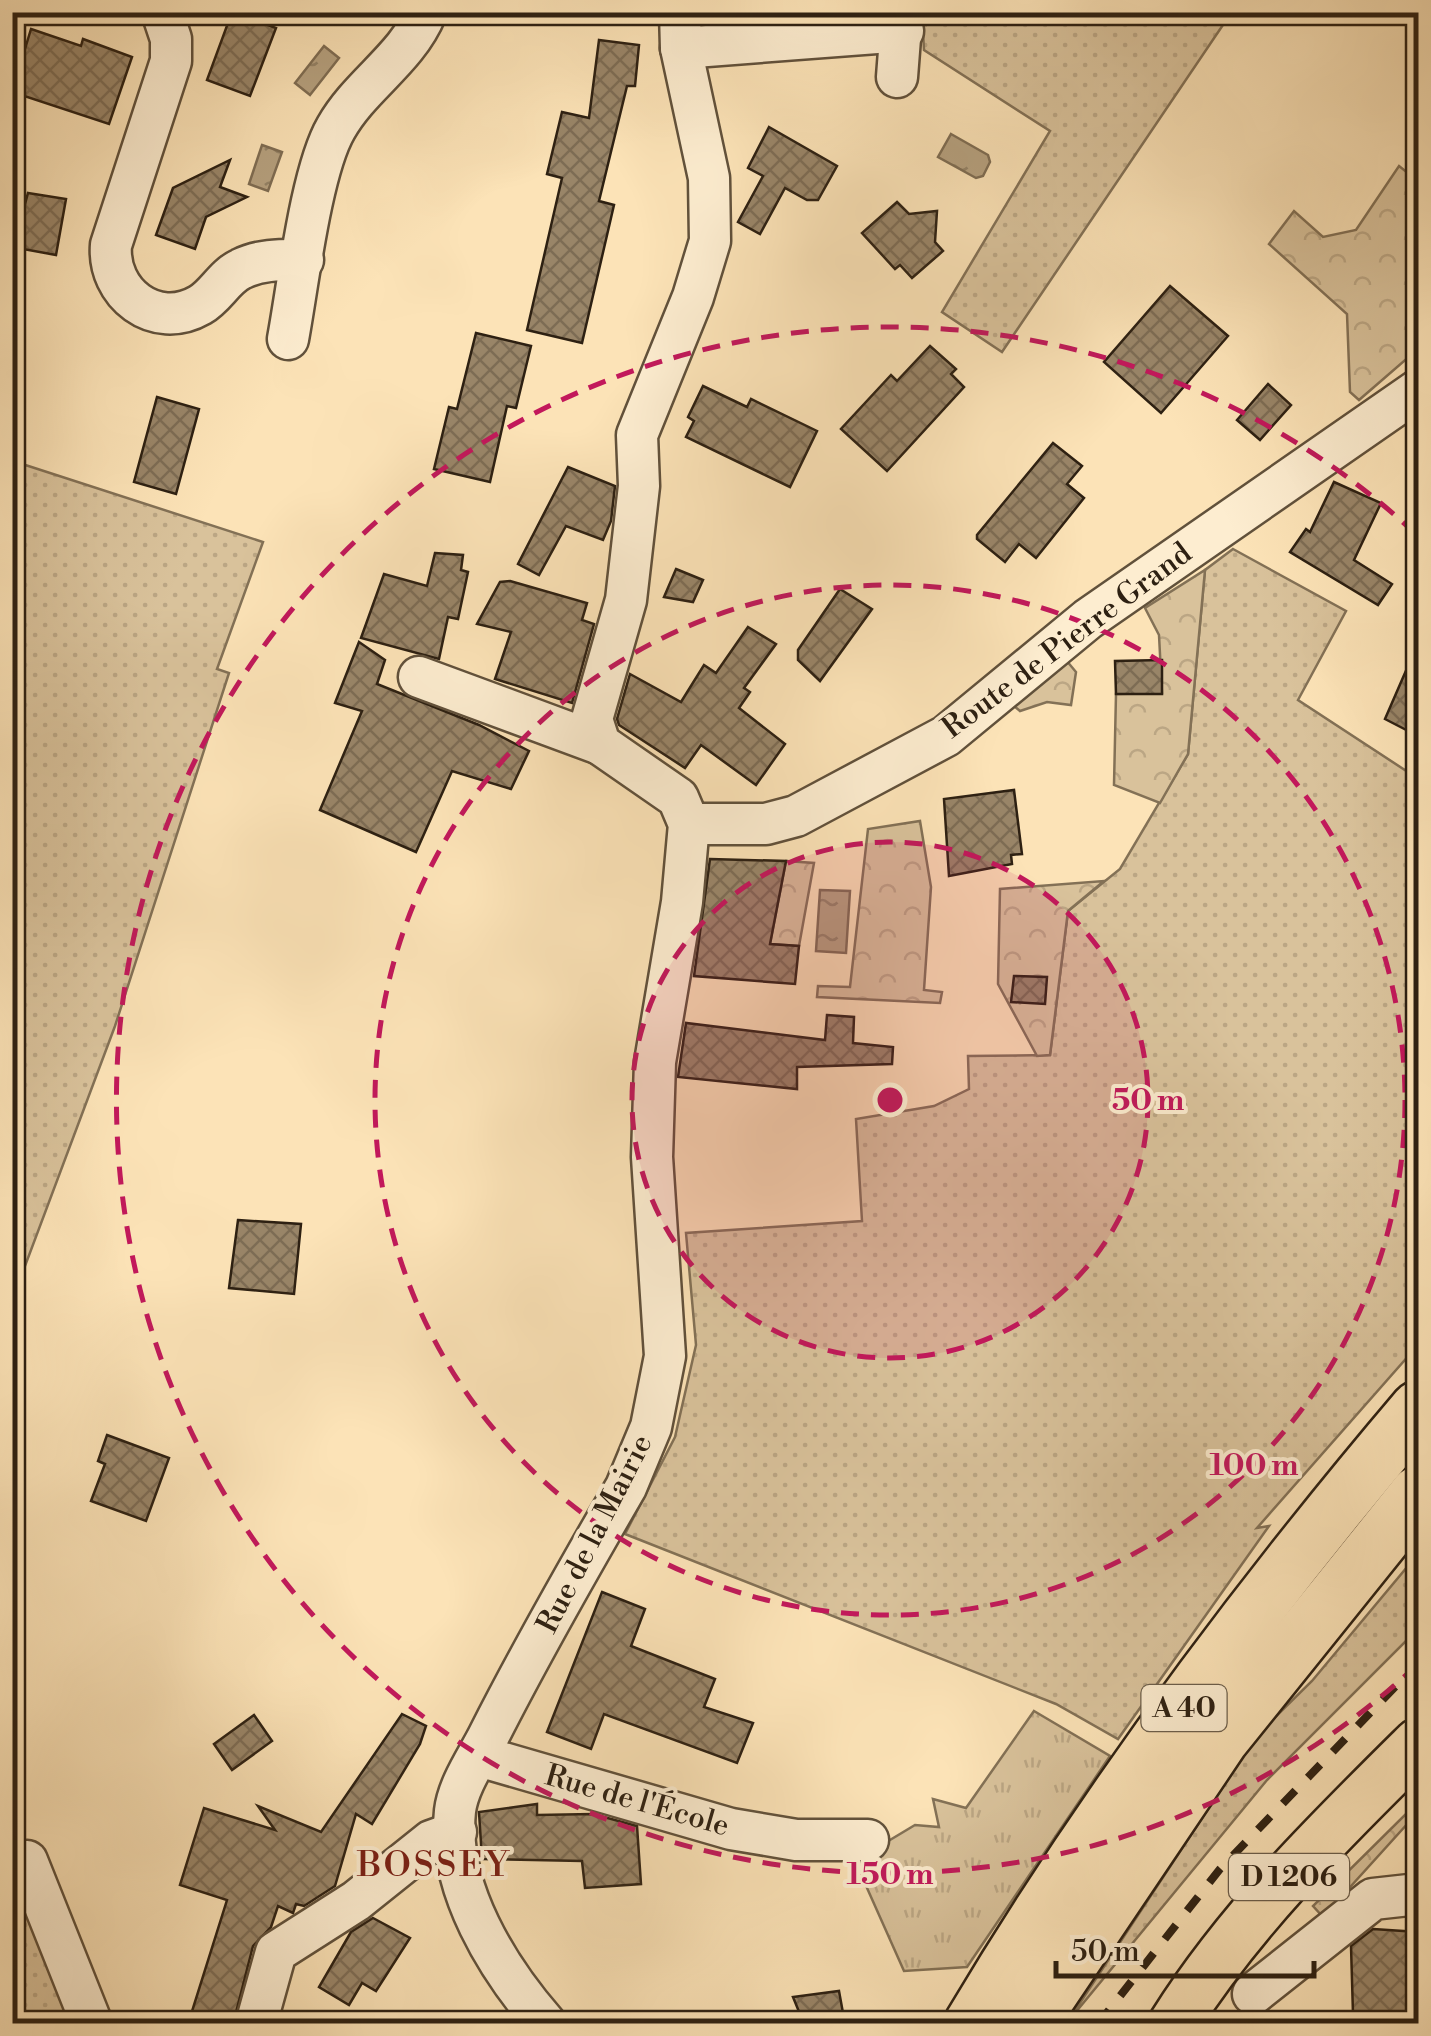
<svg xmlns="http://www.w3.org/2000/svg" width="1431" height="2036" viewBox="0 0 1431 2036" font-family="'Libre Bodoni',serif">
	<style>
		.grass { fill: url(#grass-dots); stroke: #837156; stroke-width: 2.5 }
		.forest { fill: url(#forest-crowns); stroke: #837156; stroke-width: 2.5 }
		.park { fill: url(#park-tufts); stroke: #837156; stroke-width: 2.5 }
		.water { fill: url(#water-ripples); stroke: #7f6d53; stroke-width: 2.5 }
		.building { fill: url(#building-cross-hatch); stroke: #2d2012; stroke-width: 2.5 }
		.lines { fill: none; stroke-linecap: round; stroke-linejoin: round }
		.minor-casing { stroke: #61513b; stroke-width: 45 }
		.major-casing { stroke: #2d2012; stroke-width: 55 }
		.highway-casing { stroke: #2d2012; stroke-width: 60 }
		.minor { stroke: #fdedd0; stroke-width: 40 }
		.major { stroke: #fce3b7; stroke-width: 50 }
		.highway { stroke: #fce3b7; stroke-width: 55 }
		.rail { stroke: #2d2012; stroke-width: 8; stroke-dasharray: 18 18; stroke-linecap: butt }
		.ring { fill: none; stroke: #c2185b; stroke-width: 5; stroke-dasharray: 18 12 }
		.labels { text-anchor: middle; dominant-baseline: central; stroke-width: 8; stroke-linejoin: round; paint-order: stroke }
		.shield { fill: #fdedd0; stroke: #6b5e4b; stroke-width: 2.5 }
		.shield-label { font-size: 28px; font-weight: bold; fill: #2d2012 }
		.street-label { font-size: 30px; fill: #2d2012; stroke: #fdedd0 }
		.quarter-label { font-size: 35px; letter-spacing: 2.5px; fill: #7a1f14; stroke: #fdedd0 }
		.centre { fill: #c2185b; stroke: #fdedd0; stroke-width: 5 }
		.ring-label { font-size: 30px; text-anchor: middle; font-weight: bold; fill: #c2185b; stroke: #fdedd0; stroke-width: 8; stroke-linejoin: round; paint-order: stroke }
	</style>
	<defs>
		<pattern id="grass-dots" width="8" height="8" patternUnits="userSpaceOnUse" patternTransform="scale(2.5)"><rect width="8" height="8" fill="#d9c29b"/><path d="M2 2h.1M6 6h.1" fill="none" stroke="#bba684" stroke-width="1.8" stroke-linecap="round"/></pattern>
		<pattern id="forest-crowns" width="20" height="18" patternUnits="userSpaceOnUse" patternTransform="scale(2.5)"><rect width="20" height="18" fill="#d9c29b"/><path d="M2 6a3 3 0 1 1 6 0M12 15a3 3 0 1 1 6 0" fill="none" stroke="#bba684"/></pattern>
		<pattern id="park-tufts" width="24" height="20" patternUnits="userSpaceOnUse" patternTransform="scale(2.5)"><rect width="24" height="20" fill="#d9c29b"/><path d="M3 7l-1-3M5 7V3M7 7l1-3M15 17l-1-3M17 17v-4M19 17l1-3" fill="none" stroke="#bba684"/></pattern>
		<pattern id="water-ripples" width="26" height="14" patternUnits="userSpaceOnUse" patternTransform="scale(2.5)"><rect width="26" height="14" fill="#b6a17f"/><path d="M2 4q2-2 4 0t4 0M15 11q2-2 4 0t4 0" fill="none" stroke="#948367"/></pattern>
		<pattern id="building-cross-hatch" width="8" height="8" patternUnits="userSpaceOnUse" patternTransform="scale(2.5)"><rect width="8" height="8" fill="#998568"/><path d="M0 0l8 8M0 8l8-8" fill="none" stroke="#7d6c54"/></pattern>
	</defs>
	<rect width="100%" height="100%" fill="#fce3b7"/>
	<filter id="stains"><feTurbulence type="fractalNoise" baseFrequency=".002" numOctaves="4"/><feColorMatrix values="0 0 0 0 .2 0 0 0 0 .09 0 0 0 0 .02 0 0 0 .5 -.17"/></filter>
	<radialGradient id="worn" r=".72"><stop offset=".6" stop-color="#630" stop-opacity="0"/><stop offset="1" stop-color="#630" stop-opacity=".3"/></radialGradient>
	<g class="grass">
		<polygon points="1224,12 1229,16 1002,352 942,312 1050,131 924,50 922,13"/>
		<polygon points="13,461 263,542 217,669 229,673 115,1026 13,1298"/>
		<polygon points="1233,549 1346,611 1298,700 1414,776 1418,770 1418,1345 1257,1528 1269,1526 1118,1739 1056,1704 625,1534 675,1437 696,1345 686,1233 862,1221 856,1119 934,1106 969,1089 968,1056 1050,1055 1068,911 1120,869 1188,754 1205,570"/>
		<polygon points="1418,1554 1418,1629 1267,1780 1066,2024 1257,1735 1312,1681"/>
		<polygon points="12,1863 79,2023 13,2023"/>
	</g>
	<g class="forest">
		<polygon points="1399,166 1418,181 1418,349 1359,400 1350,392 1347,314 1269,244 1294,211 1323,237 1356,230"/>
		<polygon points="1205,570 1188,754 1160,803 1114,785 1116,694 1162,693 1159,635 1145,608"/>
		<polygon points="1066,660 1076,672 1071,705 1047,702 1020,711 1014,706"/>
		<polygon points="920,821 931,887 924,990 942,992 940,1003 817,997 818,986 850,987 868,829"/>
		<polygon points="786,861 814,863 799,946 770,944"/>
		<polygon points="1104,881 1068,911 1050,1055 1037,1056 998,984 1000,889"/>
		<polygon points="1418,1802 1418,1812 1323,1917 1313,1906"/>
	</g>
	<polygon class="park" points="1034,1711 1110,1756 967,1967 904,1971 855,1861 915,1825 939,1827 933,1799 966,1808"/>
	<g class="water">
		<polygon points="324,46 339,58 310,95 295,83"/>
		<polygon points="951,134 988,155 990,162 983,176 976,178 938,157"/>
		<polygon points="262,145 282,152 268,191 249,184"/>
		<polygon points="820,890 850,891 846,953 816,951"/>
	</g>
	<g class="building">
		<polygon points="232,12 276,28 250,96 207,80"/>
		<polygon points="31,29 81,46 83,39 132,57 109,124 12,92"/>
		<polygon points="599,40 639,45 635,86 627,86 599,201 614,205 582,343 527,330 562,178 547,174 562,112 589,118"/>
		<polygon points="769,127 837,166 818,200 807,200 785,188 760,234 738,222 763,176 748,168"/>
		<polygon points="230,160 220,187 247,197 206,217 195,249 156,235 173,188"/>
		<polygon points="28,193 66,199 56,255 12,247 12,201 25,204"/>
		<polygon points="897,202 909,214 937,211 935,242 943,251 912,278 900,265 895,269 862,233"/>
		<polygon points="1170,286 1228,336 1161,413 1104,362"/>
		<polygon points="476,333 531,346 516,408 507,406 490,482 434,469 449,407 457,409"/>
		<polygon points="930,346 956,369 951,374 964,387 887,471 841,429 891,375 897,381"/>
		<polygon points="1268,384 1291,405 1260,440 1237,420"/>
		<polygon points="703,386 747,407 751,399 817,431 790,487 686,437 694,421 688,417"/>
		<polygon points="157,397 199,409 176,494 134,482"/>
		<polygon points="1053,443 1082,466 1067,484 1084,498 1036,558 1019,544 1005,562 977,539 977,535"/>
		<polygon points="568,467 615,486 611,521 603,540 566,526 539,575 518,564"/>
		<polygon points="1334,482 1381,503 1354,560 1392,584 1378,605 1290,552 1306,529 1310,532"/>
		<polygon points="435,553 463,555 461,570 468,572 458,619 448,617 439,659 361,638 384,574 427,586"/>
		<polygon points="676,569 703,580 693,602 664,597"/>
		<polygon points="510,581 587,603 582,620 594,624 572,703 495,679 511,632 477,624 500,582"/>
		<polygon points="840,589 872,609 820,681 798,660 798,650"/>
		<polygon points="748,627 776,644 744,688 750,692 739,708 785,744 756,785 701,745 685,768 619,725 617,719 630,674 681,702 704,665 716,673"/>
		<polygon points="359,642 385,660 377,684 479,725 529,751 511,789 452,771 416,852 320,810 362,711 335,703"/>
		<polygon points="1418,643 1418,736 1385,719"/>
		<polygon points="1162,660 1162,694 1116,694 1115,661"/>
		<polygon points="1014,790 1022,854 1011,855 1012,864 949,876 944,799"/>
		<polygon points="710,859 786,861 770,944 799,946 795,984 694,976"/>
		<polygon points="1014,976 1047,977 1045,1004 1011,1002"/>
		<polygon points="827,1015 854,1017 853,1043 893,1047 892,1064 797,1067 797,1089 678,1077 686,1023 825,1040"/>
		<polygon points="238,1220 301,1224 294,1294 229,1288"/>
		<polygon points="107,1435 169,1458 146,1521 91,1501 105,1464 98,1461"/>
		<polygon points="602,1592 645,1609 631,1646 715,1679 704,1707 753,1723 737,1763 604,1714 591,1749 547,1732"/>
		<polygon points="402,1714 426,1726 420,1744 372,1824 356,1814 335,1886 304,1906 296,1904 293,1913 278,1906 271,1927 253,1946 233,2024 188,2024 227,1900 180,1885 204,1808 275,1830 258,1806 321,1832"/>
		<polygon points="254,1715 272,1741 232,1770 214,1744"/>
		<polygon points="537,1804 537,1815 593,1814 637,1826 641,1884 585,1888 582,1861 482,1859 479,1812"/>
		<polygon points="373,1918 410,1938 376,1991 362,1983 349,2005 319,1987 351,1932"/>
		<polygon points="1373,1929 1418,1932 1418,2024 1361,2024 1361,2014 1353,2014 1351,1946"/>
		<polygon points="839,1991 845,2024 804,2024 793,1997"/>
	</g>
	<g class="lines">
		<g class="minor-casing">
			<g id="minor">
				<path d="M162,12L171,39V61L111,245C107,293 155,331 200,305C216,296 224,277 241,269C261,259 282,260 303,260"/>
				<polyline points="681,48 903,31"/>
				<polyline points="897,77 902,12"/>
				<path d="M288,339C298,285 311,171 336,128C361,84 406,60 426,12"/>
				<polyline points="419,677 600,744"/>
				<polyline points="689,824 766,824 796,816 946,736 1088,619 1418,390"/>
				<polyline points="479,1756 731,1829 796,1840 868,1840"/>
				<polyline points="27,1861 92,2024"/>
				<polyline points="1253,1994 1373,1899 1418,1894"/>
				<polyline points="256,2024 276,1952 356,1901 431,1841 456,1832"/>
				<path d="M546,2024C498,1969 447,1888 455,1811C458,1785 478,1757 489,1735C532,1650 579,1568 626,1487L651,1427L665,1356L652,1157L655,1062L682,902L689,824L678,798L600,744L592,719L626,600L639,486L637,435L693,297L710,241L709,178L681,48L680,12"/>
			</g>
		</g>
		<g class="major-casing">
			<path id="major" d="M1174,2024C1240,1919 1331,1830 1418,1744"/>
		</g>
		<g class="highway-casing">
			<g id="highway">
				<path d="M972,2024C1102,1806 1255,1601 1418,1409"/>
				<polyline points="1029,2024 1221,1739 1418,1494"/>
			</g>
		</g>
		<use href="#minor" class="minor"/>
		<use href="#major" class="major"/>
		<use href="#highway" class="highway"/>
		<polyline class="rail" points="1098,2024 1220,1869 1418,1663"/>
	</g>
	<circle cx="890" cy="1100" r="258" fill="#c2185b" fill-opacity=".12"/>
	<g class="ring">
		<circle cx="890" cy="1100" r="258"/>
		<circle cx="890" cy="1100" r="515"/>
		<path d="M1417 1665A773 773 0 1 1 1417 535"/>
	</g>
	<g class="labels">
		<g class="shield">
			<rect x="1141.5" y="1685" width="85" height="46" rx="8"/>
			<rect x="1229" y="1854" width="120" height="46" rx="8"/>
		</g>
		<g class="shield-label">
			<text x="1184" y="1708">A 40</text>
			<text x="1289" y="1877">D 1206</text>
		</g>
		<g class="street-label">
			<text transform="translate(1067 641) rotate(-37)">Route de Pierre Grand</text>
			<text transform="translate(595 1534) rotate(-63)">Rue de la Mairie</text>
			<text transform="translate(637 1801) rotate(16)">Rue de l'École</text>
		</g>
		<g class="quarter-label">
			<text x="434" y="1865">BOSSEY</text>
		</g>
	</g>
	<circle cx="890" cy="1100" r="15" class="centre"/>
	<g class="ring-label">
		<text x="1148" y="1110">50 m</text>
		<text x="1254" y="1475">100 m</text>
		<text x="890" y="1884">150 m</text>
	</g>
	<rect width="1431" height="2036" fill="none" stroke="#fce3b7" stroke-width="50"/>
	<rect x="15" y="15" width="1401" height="2006" fill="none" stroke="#2d2012" stroke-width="5"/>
	<rect x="25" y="25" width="1381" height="1986" fill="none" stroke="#2d2012" stroke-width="2.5"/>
	<path d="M1056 1961v15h258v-15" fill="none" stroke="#2d2012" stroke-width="5"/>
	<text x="1071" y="1961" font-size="30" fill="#2d2012" stroke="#fdedd0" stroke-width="8" paint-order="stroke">50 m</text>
	<rect width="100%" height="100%" filter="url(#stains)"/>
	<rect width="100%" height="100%" fill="url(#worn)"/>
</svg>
